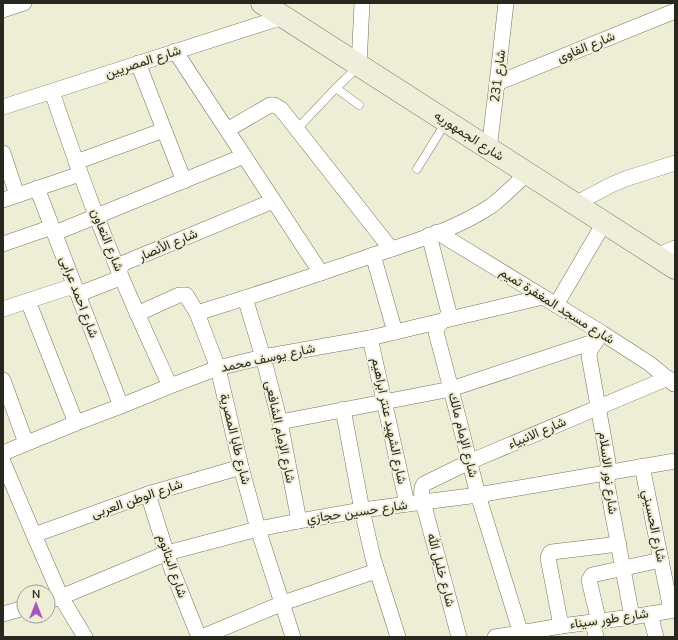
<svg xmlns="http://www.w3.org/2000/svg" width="678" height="640" viewBox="0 0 678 640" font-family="'Nunito Sans',Vazirmatn,sans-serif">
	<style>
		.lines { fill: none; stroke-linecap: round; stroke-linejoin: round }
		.service-casing { stroke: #74745e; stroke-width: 9 }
		.minor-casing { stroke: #74745e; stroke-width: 16 }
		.secondary-casing { stroke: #74745e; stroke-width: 23 }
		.service { stroke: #fff; stroke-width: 8 }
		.minor { stroke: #fff; stroke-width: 15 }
		.secondary { stroke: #efeeda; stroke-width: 22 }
		.labels { text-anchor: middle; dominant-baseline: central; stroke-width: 4; stroke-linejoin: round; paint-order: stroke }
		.street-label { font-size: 13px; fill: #28271e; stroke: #eeedd5 }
	</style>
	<rect width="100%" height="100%" fill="#eeedd5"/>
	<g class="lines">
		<g class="service-casing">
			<g id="service">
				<polyline points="336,88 359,105"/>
				<polyline points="297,129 336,88 358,67"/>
				<polyline points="417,169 446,122"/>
			</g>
		</g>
		<g class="minor-casing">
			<g id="minor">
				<polyline points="3,10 24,3"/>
				<polyline points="175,51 321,273"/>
				<polyline points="138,63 184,181"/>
				<polyline points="359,66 362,3"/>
				<polyline points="497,83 675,11"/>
				<path d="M52,92C66,133 80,174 96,215C118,273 144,329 170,386"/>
				<polyline points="3,107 283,17"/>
				<polyline points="227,130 270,105 274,105 281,109 391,249"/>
				<polyline points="489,149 497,83 506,3"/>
				<polyline points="3,153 17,195"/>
				<polyline points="76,162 164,130"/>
				<polyline points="37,188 121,406"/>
				<polyline points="3,200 80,174"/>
				<polyline points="575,204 611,185 625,179 675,163"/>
				<polyline points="437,232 602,333 650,364 674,384"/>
				<polyline points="55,233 244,156"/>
				<path d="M429,235L449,313C446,321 437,322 436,332L451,389L478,495L522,637"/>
				<polyline points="3,244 52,227"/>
				<polyline points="373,255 395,332"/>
				<polyline points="656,256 675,248"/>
				<polyline points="245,298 263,357 280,422 299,521"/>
				<polyline points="28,301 76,423"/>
				<polyline points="556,305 604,223"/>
				<path d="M3,309L67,288C74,287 77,293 84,292L115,280L119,275L121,266L124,263L273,201"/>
				<path d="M197,313C252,296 307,278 362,259C405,244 452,232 491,206C504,196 515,185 527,173"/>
				<polyline points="137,314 179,295 186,295 197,313 218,368 241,467 258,529 293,637"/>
				<polyline points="599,337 590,350 589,356 608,462 607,484 632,617"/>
				<polyline points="370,338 407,504"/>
				<polyline points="3,380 26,443"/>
				<polyline points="343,409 362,510 373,558 398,637"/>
				<polyline points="280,422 451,389 596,341"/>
				<polyline points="3,453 76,423 121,406 170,386 218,368 263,357 370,338 543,297"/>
				<polyline points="3,462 34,535 61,597 85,637"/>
				<polyline points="642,466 671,610"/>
				<polyline points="148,494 172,570 199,637"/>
				<polyline points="34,535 148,494 241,467"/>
				<polyline points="48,601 61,597 167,553 258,529 299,521 362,510 478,495 675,461"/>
				<polyline points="3,614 24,608"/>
				<polyline points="650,614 656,637"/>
				<polyline points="561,626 548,558 550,553 552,552 619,544"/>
				<polyline points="202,637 283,603 376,571"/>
				<path d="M459,637L423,502C422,496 420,490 424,484L469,462L668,378"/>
				<polyline points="495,637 561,626 632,617 675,610"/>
				<polyline points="596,637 594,628 597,614 589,580 592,575 661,560"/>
			</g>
		</g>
		<g class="secondary-casing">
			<polyline id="secondary" points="262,3 675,268"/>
		</g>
		<use href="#service" class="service"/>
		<use href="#minor" class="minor"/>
		<use href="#secondary" class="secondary"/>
	</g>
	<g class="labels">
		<g class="street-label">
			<text transform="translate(586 47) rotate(-22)">شارع الفاوى</text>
			<text transform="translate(143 62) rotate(-18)">شارع المصريين</text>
			<text transform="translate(498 76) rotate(-83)">شارع 231</text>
			<text transform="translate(469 136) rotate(33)">شارع الجمهوريه</text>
			<text transform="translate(107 240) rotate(68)">شارع التعاون</text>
			<text transform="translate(168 245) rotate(-23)">شارع الأنصار</text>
			<text transform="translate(79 297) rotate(69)">شارع احمد عرابى</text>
			<text transform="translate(557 306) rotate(32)">شارع مسجد المغفرة تميم</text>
			<text transform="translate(268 358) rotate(-12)">شارع يوسف محمد</text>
			<text transform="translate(389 421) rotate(78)">شارع الشهيد عنتر ابراهيم</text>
			<text transform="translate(280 432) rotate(78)">شارع الإمام الشافعى</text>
			<text transform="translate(537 433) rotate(-23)">شارع الانبياء</text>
			<text transform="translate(463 435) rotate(76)">شارع الإمام مالك</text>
			<text transform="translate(235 439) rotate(76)">شارع طابا المصرية</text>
			<text transform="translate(608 473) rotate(83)">شارع نور الاسلام</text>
			<text transform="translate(137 499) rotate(-19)">شارع الوطن العربى</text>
			<text transform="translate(357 512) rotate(-8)">شارع حسين حجازي</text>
			<text transform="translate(654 526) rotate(78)">شارع الحسيني</text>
			<text transform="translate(172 566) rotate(71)">شارع البتانوم</text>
			<text transform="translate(441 570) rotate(75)">شارع خليل الله</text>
			<text transform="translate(609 619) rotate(-8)">شارع طور سيناء</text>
		</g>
	</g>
	<rect width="678" height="640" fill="none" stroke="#28271e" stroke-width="8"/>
	<g transform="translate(36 604)"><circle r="19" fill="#eeedd5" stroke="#9f9e8c"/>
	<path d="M0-3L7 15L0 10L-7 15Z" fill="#a654c3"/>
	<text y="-6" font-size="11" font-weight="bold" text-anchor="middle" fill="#28271e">N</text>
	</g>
</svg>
